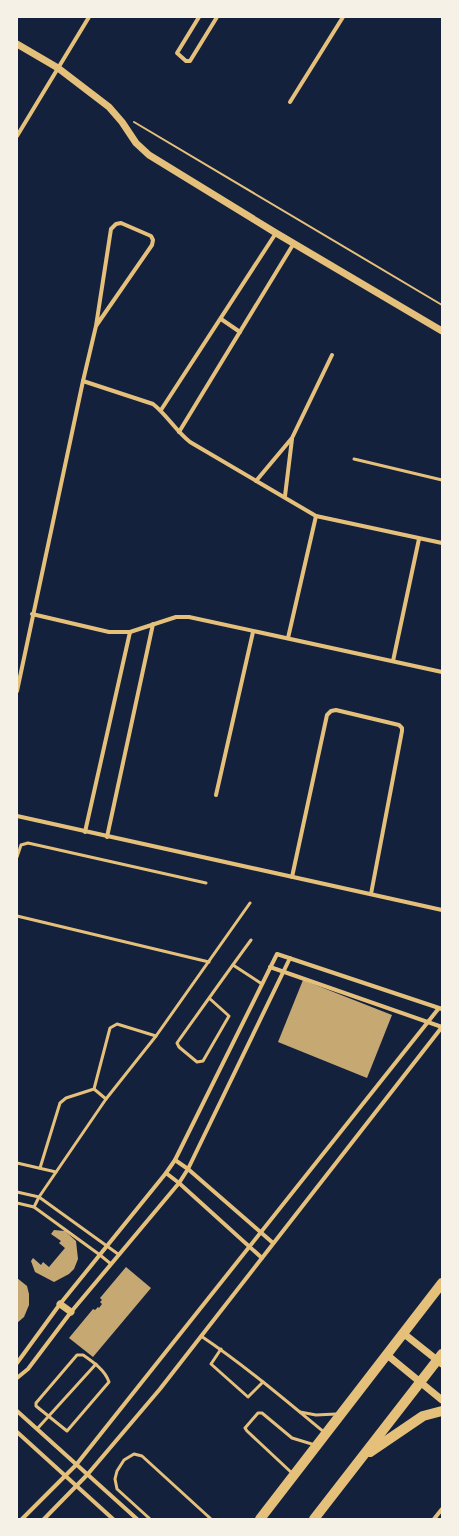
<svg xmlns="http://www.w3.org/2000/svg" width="459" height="1536" viewBox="0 0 459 1536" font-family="'Public Sans',sans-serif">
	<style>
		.building { fill: #c6a872 }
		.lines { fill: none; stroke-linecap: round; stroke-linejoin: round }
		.path { stroke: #e5c07b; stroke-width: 2 }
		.service { stroke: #e5c07b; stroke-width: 3 }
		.minor { stroke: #e5c07b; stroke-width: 4 }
		.tertiary { stroke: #e5c07b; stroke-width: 7 }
		.primary { stroke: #e5c07b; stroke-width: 10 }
	</style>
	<rect width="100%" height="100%" fill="#14213d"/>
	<g class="building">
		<polygon points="303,980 392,1015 367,1078 278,1042"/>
		<polygon points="54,1230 65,1231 76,1241 78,1259 74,1269 69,1274 54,1282 35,1272 31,1261 33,1258 41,1265 43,1262 49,1267 65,1248 59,1243 61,1241 51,1234"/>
		<polygon points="126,1267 151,1288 93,1357 69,1338 93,1309 95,1310 98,1307 99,1308 102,1304 100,1302 102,1300 100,1298"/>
		<polygon points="17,1278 27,1286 29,1294 29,1305 24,1317 17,1323"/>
	</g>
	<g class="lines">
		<polyline class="path" points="134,122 442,305"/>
		<g class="service">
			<polyline points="354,459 442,480"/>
			<polyline points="17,857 21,845 28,843 206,883"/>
			<polyline points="17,916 209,962"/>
			<polyline points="233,965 262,984"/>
			<path d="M209,998L229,1016L203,1061L197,1062L179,1047L177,1043C202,1008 226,974 251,940"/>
			<polyline points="94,1089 106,1099"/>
			<polyline points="17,1163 56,1172"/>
			<polyline points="40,1168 60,1103 66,1098 94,1089 110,1028 117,1024 156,1036"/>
			<polyline points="17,1192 39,1197 118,1254"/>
			<polyline points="17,1203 34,1207 100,1255 111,1264"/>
			<polyline points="34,1207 39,1197 106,1099 156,1036 250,903"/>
			<path d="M201,1336C244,1365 284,1399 324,1432"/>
			<polyline points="221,1349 211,1364 248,1397 263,1382"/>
			<path d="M77,1355H83C93,1362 105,1370 109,1382L67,1431L36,1406V1403Z"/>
			<polyline points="300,1412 316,1415 336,1414"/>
			<polyline points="37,1429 96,1364"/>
			<polyline points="293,1474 247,1431 245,1428 258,1413 262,1413 292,1438 315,1445"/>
			<polyline points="150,1519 117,1489 115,1479 117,1471 124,1460 134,1454 142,1456 211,1519"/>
		</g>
		<g class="minor">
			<polyline points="199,17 177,53 186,61 190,61 217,17"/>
			<polyline points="290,102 343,17"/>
			<polyline points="17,136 89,17"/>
			<polyline points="221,319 240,332"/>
			<path d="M83,381L153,404C167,415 176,431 190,442L316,516L442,543"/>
			<polyline points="161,410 276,233"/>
			<polyline points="179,432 294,243"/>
			<polyline points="256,481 292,438 332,355"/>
			<polyline points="285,496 292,439"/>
			<polyline points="32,614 109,632 130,632 176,617 189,617 442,672"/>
			<polyline points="288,638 316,516"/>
			<polyline points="393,661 419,539"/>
			<polyline points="17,691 83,381 96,326 111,229 116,224 121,223 151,236 153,240 152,245 96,326"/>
			<polyline points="216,795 253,632"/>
			<polyline points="17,816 442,910"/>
			<polyline points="85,832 130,632"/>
			<polyline points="107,837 153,624"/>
			<polyline points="292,877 327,715 331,711 336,710 399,725 402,728 402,731 371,894"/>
			<polyline points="270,967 442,1027"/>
			<polyline points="175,1160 188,1169 273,1243"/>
			<polyline points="166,1173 179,1183 262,1258"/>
			<polyline points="17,1363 60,1304 166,1173 175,1160 277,954 442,1009"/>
			<polyline points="17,1378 28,1369 71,1312 179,1183 188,1169 290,958"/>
			<polyline points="17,1411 137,1519"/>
			<polyline points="17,1432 113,1519"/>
			<polyline points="22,1519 76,1465 439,1008"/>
			<polyline points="44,1519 87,1475 160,1389 442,1027"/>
			<polyline points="434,1519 442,1509"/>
		</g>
		<g class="tertiary">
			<polyline points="17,44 58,68 109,107 122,122 136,143 149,155 276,233 442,331"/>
			<polyline points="60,1304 71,1312"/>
			<polyline points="403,1333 442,1364"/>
			<polyline points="386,1354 442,1400"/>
		</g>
		<g class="primary">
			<polyline points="370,1452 423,1416 442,1411"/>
			<polyline points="260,1519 442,1283"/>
			<polyline points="314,1519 442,1354"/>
		</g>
	</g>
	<rect width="459" height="1536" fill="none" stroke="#f6f1e7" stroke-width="36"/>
</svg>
